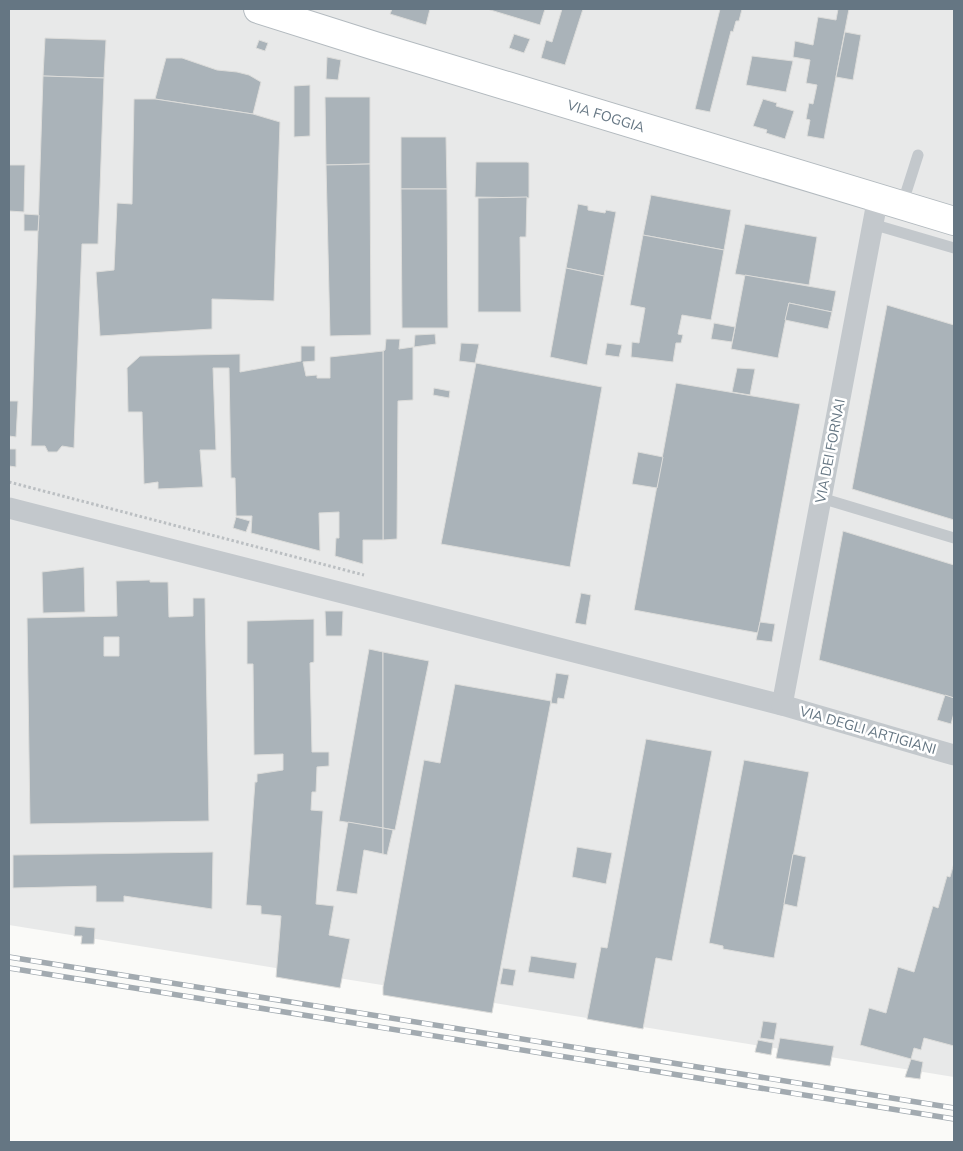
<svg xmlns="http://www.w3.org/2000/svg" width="963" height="1151" viewBox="0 0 963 1151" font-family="Mulish,sans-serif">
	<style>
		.built { fill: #e8e9e9 }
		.building { fill: #aab3b9; stroke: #dcdcda; fill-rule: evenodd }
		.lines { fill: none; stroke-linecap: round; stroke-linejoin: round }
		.secondary-casing { stroke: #b3babf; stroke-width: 30 }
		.path { stroke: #bbbfc2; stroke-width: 3; stroke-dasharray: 2.5 2.5; stroke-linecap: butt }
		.lane { stroke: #c3c8cc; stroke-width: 11 }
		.street { stroke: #c3c8cc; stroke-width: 21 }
		.secondary { stroke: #fff; stroke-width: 28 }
		.rail-casing { stroke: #a2aab0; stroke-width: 5.5 }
		.rail { stroke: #fff; stroke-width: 4; stroke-dasharray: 11; stroke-linecap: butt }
		.labels { text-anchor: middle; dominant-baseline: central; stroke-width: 5; stroke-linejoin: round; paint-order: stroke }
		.street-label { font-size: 14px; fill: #657683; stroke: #fff }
	</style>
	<rect width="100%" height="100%" fill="#fafaf8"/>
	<polygon class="built" points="9,9 954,9 954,1077 9,925"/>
	<g class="building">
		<polygon points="392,9 430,9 426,25 390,14"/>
		<polygon points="487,9 545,9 540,25"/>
		<polygon points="562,9 583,9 565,65 541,58 546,40 552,42"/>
		<polygon points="720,9 742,9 739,21 736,21 733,32 731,31 710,112 695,109"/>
		<polygon points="838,9 849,9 824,139 807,136 810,120 806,119 809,103 813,104 817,85 806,83 810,60 793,57 795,41 813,45 818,17 836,20"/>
		<polygon points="845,32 861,35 853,80 836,77"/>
		<polygon points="514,34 530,39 524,53 509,48"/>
		<polygon points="45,38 106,40 104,78 43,76"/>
		<polygon points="259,40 268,43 265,51 256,48"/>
		<polygon points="752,56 793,61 786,92 746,85"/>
		<polygon points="327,57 341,60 338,80 326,79"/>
		<polygon points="166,58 182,58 217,70 237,72 249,75 261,82 253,114 155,99"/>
		<polygon points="43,76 104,78 98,244 82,244 74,448 62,446 57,452 48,452 45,446 31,446"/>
		<polygon points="310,85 310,136 294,137 294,86"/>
		<polygon points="325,97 370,97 370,164 326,165"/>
		<polygon points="134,99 155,99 253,114 280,122 274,301 212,299 212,329 100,336 96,272 114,270 117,203 132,204"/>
		<polygon points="763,99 777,103 776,106 794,111 785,139 766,133 767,130 753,126"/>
		<polygon points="401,137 446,137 447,189 401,189"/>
		<polygon points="476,162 527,162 529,163 529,198 475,197"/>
		<polygon points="370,164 371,335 330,336 326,165"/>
		<polygon points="9,165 25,165 24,212 9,211"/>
		<polygon points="401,189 447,189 448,328 402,328"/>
		<polygon points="651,195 731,210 724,250 643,235"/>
		<polygon points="527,197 526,237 520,237 521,312 478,312 478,198"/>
		<polygon points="578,204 588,206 588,210 605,213 606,210 616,212 604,276 566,268"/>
		<polygon points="24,214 39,215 38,231 24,231"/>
		<polygon points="745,224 817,237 809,285 735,274"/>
		<polygon points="643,235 724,250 711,320 682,315 678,334 683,335 681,343 676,343 673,362 631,357 632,342 639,343 645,308 630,305"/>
		<polygon points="566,268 604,276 587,365 550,357"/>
		<polygon points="745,275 836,291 832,312 789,303 778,358 731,349"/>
		<polygon points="789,303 832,312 828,329 785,320"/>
		<polygon points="887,305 954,325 954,520 852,489"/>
		<polygon points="714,323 735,327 732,342 711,339"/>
		<polygon points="435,334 436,344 414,347 415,335"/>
		<polygon points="386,339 400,339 399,349 413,347 413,400 398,401 397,539 383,540 383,351 385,350"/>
		<polygon points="461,343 479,344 475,363 459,361"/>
		<polygon points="607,343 622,345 619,357 605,355"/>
		<polygon points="301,346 315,346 315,361 303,362 306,376 317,375 317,378 330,378 330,357 383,351 383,540 363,540 363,564 335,556 336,538 339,538 339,512 319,513 320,551 251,533 252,516 236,516 235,478 231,478 229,368 213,368 216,450 200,450 203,487 158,489 158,482 144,484 142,412 128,412 127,368 140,356 240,354 240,372 301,361"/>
		<polygon points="476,363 602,387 570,567 441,544"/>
		<polygon points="737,368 755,369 750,395 732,392"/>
		<polygon points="676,383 800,404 758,633 634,610"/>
		<polygon points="434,388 450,391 449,398 433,395"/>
		<polygon points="9,401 18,401 16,437 9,436"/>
		<polygon points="9,449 16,449 16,467 9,466"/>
		<polygon points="638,452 663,457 657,488 632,484"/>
		<polygon points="236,517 250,521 246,532 233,528"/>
		<polygon points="843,531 954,565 954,698 819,660"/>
		<polygon points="84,567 85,612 43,613 42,572"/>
		<path d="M150,580V582H168L169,617L193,616V598H205L209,821L30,824L27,618L117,616L116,581ZM104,637H119V656H104Z"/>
		<polygon points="581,593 591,595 586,625 575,623"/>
		<polygon points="325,611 343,611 342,636 326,636"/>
		<polygon points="314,619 314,662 310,663 312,752 329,752 329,766 317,767 316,792 312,792 311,810 323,811 316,904 334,906 329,935 350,939 340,988 276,977 281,916 261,914 261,906 246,905 255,782 257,782 257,774 283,770 283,754 254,755 253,664 247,664 247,621"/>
		<polygon points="760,622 775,624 772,642 756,640"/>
		<polygon points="369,649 383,652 383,828 339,821"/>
		<polygon points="383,652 429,661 395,830 383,828"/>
		<polygon points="556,673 569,675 564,699 558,698 557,704 551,703"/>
		<polygon points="455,684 551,701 492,1013 383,995 383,987 424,760 440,763"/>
		<polygon points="945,695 954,698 954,713 951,724 937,720"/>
		<polygon points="646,739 712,751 672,961 656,958 643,1029 587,1019 601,947 607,948"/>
		<polygon points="744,760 809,772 774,958 723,949 723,946 709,943"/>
		<polygon points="348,822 383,828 383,854 364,850 357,894 336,891"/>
		<polygon points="383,828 393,830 387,855 383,854"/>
		<polygon points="577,847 612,853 606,884 572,877"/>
		<polygon points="213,852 212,909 124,896 124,902 96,902 96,886 13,888 13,855"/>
		<polygon points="793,854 806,857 797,907 784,904"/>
		<polygon points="954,863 954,1046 924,1038 921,1050 914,1048 911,1059 923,1062 920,1079 905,1077 911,1059 860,1045 869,1008 886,1013 898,967 914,972 933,906 938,908 947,876 950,877"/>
		<polygon points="75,926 95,928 94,944 81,944 82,936 74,936"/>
		<polygon points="531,956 577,963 574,979 528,972"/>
		<polygon points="503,968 516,970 513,986 500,984"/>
		<polygon points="763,1021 777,1023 774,1040 760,1038"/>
		<polygon points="780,1038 834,1046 830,1066 776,1058"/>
		<polygon points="758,1040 773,1043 771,1055 755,1052"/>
	</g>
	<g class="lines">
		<g class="secondary-casing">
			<polyline id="secondary" points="258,9 375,46 954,221"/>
		</g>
		<polyline class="path" points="9,482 364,575"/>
		<g class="lane">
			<polyline points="902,205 918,155"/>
			<polyline points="872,224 954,248"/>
			<polyline points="821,498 954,538"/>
		</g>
		<g class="street">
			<polyline points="9,508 782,705 954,755"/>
			<polyline points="782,705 878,197"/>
		</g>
		<use href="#secondary" class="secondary"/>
		<g class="rail-casing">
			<g id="rail">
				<polyline points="9,957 954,1108"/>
				<polyline points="9,968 954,1119"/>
			</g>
		</g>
		<use href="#rail" class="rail"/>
	</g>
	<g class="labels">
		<g class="street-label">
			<text transform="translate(606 116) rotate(17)">VIA FOGGIA</text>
			<text transform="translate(830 451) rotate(-79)">VIA DEI FORNAI</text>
			<text transform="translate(868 730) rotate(16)">VIA DEGLI ARTIGIANI</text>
		</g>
	</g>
	<rect width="963" height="1151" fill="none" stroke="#657683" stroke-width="20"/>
</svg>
